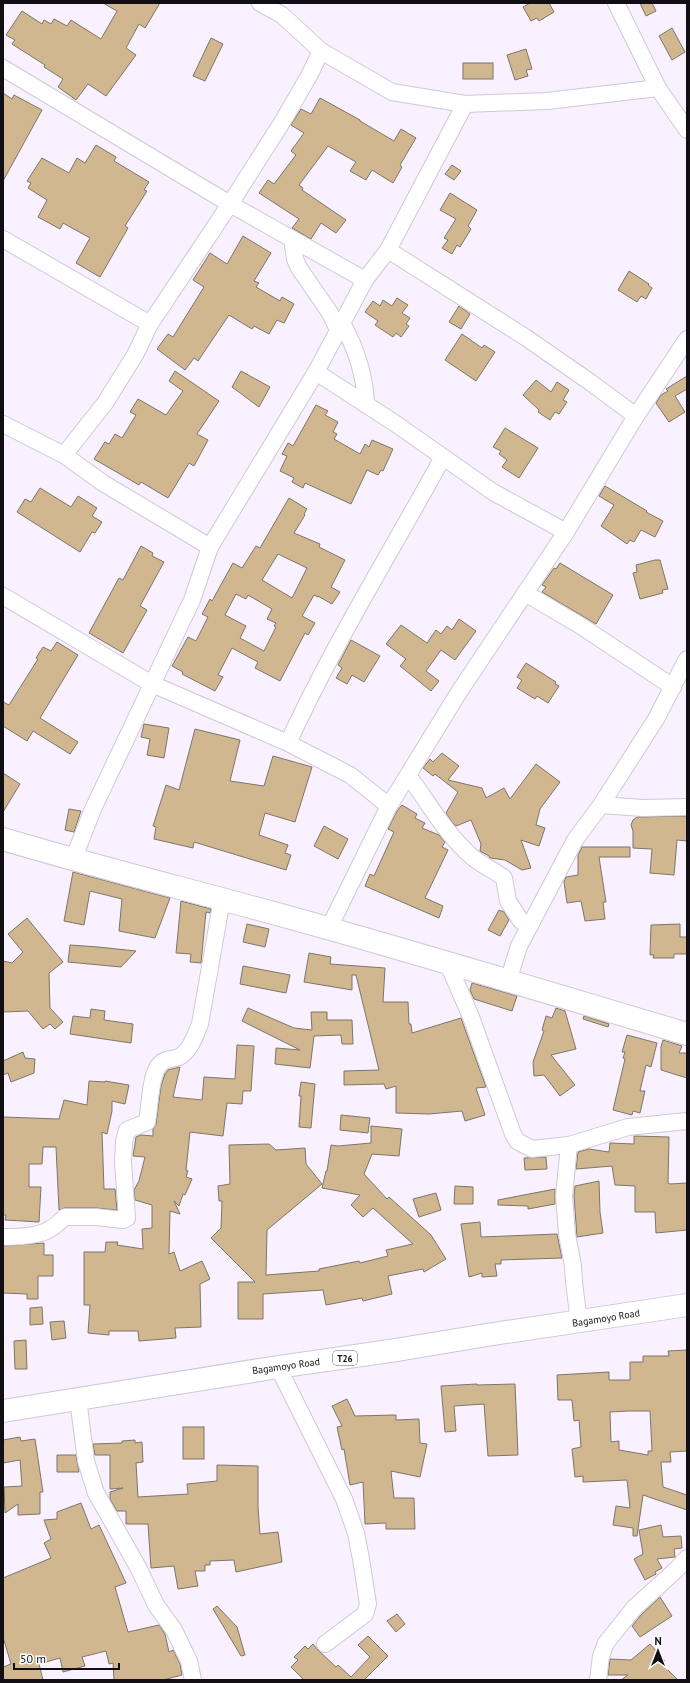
<svg xmlns="http://www.w3.org/2000/svg" width="690" height="1683" viewBox="0 0 690 1683" font-family="'PT Sans',sans-serif">
	<style>
		.building { fill: #d1b790; stroke: #7d7569; fill-rule: evenodd }
		.lines { fill: none; stroke-linecap: round; stroke-linejoin: round }
		.street-casing { stroke: #cfc8d5; stroke-width: 18 }
		.secondary-casing { stroke: #cfc8d5; stroke-width: 24 }
		.highway-casing { stroke: #cfc8d5; stroke-width: 24 }
		.street { stroke: #fff; stroke-width: 16 }
		.secondary { stroke: #fff; stroke-width: 22 }
		.highway { stroke: #fff; stroke-width: 22 }
		.labels { text-anchor: middle; dominant-baseline: central; stroke-width: 3; stroke-linejoin: round; paint-order: stroke }
		.shield { fill: #fff; stroke: #58575a; stroke-width: 1 }
		.shield-label { font-size: 9px; font-weight: bold; fill: #110f13 }
		.street-label { font-size: 10px; fill: #110f13; stroke: #fff }
	</style>
	<rect width="100%" height="100%" fill="#f9f1ff"/>
	<g class="building">
		<polygon points="103,3 160,3 145,28 139,24 126,48 136,55 106,96 88,84 76,100 58,87 63,79 44,67 45,65 12,44 15,40 6,35 22,11 42,24 44,20 51,24 54,19 67,26 71,20 101,39 117,11"/>
		<polygon points="530,3 549,3 554,12 539,21 537,18 531,21 523,7"/>
		<polygon points="640,3 652,3 656,11 646,16"/>
		<polygon points="672,28 685,52 672,60 659,36"/>
		<polygon points="211,38 223,44 205,81 193,76"/>
		<polygon points="526,49 532,69 526,70 528,76 515,80 507,55"/>
		<rect x="463" y="63" width="30" height="16"/>
		<polygon points="3,93 12,99 14,95 42,110 3,181"/>
		<polygon points="320,98 360,120 360,121 394,141 401,129 416,138 400,165 402,167 393,183 372,170 366,180 350,171 356,162 328,146 299,185 303,188 302,190 346,220 336,233 321,223 311,239 292,228 299,219 259,193 268,180 274,184 296,155 291,151 304,133 291,125 301,109 311,114"/>
		<polygon points="96,145 116,157 114,161 149,182 144,190 147,191 125,226 128,228 100,277 76,263 90,238 63,223 60,229 38,217 47,200 28,188 31,183 27,181 42,158 69,173 77,158 85,163"/>
		<polygon points="452,165 461,171 454,180 445,174"/>
		<polygon points="450,193 477,210 468,226 471,229 460,247 457,245 452,254 442,248 448,240 444,238 456,219 440,210"/>
		<polygon points="243,236 271,253 254,281 259,283 256,287 280,301 282,297 294,304 284,323 277,320 269,334 254,326 252,329 229,315 198,361 194,358 185,370 157,349 168,334 173,337 204,287 193,280 210,253 227,264"/>
		<polygon points="629,271 649,284 648,285 652,288 646,299 641,296 637,302 618,290"/>
		<polygon points="397,298 408,305 402,313 410,318 406,324 409,326 401,337 396,333 393,337 375,325 378,321 365,312 373,301 380,306 383,300 392,306"/>
		<polygon points="459,306 470,314 461,329 449,322"/>
		<polygon points="462,334 482,348 484,345 495,352 476,381 445,360"/>
		<polygon points="175,371 219,401 197,434 208,440 194,466 189,463 168,498 141,482 139,485 94,459 105,442 109,444 115,434 122,438 136,415 130,412 138,399 166,415 183,391 169,381"/>
		<polygon points="241,371 270,387 259,407 232,387"/>
		<polygon points="687,376 687,389 675,396 685,412 669,422 656,403 661,395 668,391 666,389"/>
		<polygon points="536,380 551,392 557,382 569,390 563,400 567,402 559,414 555,412 550,420 538,412 539,410 523,395"/>
		<polygon points="316,405 328,411 325,415 338,422 333,432 337,434 334,439 360,454 365,444 369,447 372,440 393,449 383,471 381,470 378,475 367,470 351,504 305,483 303,488 292,482 294,478 280,471 287,456 282,454 288,443 293,446"/>
		<polygon points="505,428 538,448 519,478 502,467 507,460 499,454 501,451 493,447"/>
		<polygon points="605,486 647,511 646,512 663,521 655,537 641,530 634,542 630,540 627,544 601,526 614,505 599,496"/>
		<polygon points="40,488 71,507 78,496 97,508 92,516 102,522 95,533 92,532 80,552 17,512 25,499 31,502"/>
		<path d="M289,498L307,509L304,514L305,515L294,533L320,544L319,547L345,560L331,587L340,592L332,604L318,596V597L314,595L302,616L315,623L308,635L305,633L280,681L255,668L258,662L232,648L218,675L223,677L215,691L182,674L183,672L172,666L188,637L196,641L208,617L202,614L210,599L212,601L233,563L242,568L256,546L260,548ZM278,554L307,568L292,598L262,580ZM236,594L246,599L248,595L272,609L267,619L276,623L274,626L276,627L264,651L240,638L246,626L225,615Z"/>
		<polygon points="141,546 153,553 152,556 164,562 140,606 147,610 123,653 89,633 119,578 123,580"/>
		<polygon points="655,560 660,560 668,589 662,590 663,593 640,599 633,573 637,572 636,565"/>
		<polygon points="560,563 613,595 596,624 542,592 546,587 542,585 554,568 556,569"/>
		<polygon points="459,619 476,631 455,660 441,650 426,671 439,681 431,691 400,666 406,659 386,644 401,625 427,643 436,630 441,634 447,626 452,630"/>
		<polygon points="351,640 380,656 364,682 352,675 347,684 336,678 342,668 338,665"/>
		<polygon points="57,642 78,655 40,718 78,742 70,754 33,731 27,741 3,726 3,702 9,705 38,659 36,658 43,647 51,651"/>
		<polygon points="526,663 556,682 555,684 559,686 548,703 537,696 535,699 517,688 522,680 517,677"/>
		<polygon points="144,724 169,728 164,758 147,755 150,739 141,737"/>
		<polygon points="195,729 240,740 230,781 264,786 273,756 312,767 295,822 265,813 259,835 288,845 285,853 291,855 286,870 194,842 193,848 154,839 156,827 153,826 166,785 179,790"/>
		<polygon points="442,753 459,766 448,780 482,788 486,798 504,788 510,799 536,764 560,782 540,809 536,825 545,828 539,846 521,840 531,868 522,870 505,860 490,858 489,856 480,851 481,844 471,820 456,826 452,822 446,813 458,792 435,774 433,776 423,768 430,759 433,762"/>
		<polygon points="3,773 20,784 3,812"/>
		<polygon points="402,805 417,814 415,818 425,823 422,828 439,835 445,842 442,847 448,850 425,898 443,906 439,918 365,886 370,874 374,876 394,832 388,829 397,811"/>
		<polygon points="69,809 81,811 74,832 65,830"/>
		<polygon points="687,816 687,841 677,840 674,875 650,873 652,849 633,848 633,831 631,825 633,820 637,817"/>
		<polygon points="324,826 348,839 338,859 314,846"/>
		<polygon points="582,847 630,847 630,857 599,857 606,902 603,902 605,919 585,921 581,901 567,903 564,882 566,877 578,875 578,855"/>
		<polygon points="73,872 170,898 155,938 119,931 122,899 90,891 84,925 64,921"/>
		<polygon points="181,901 211,909 210,913 206,912 201,963 190,962 191,954 176,953"/>
		<polygon points="499,910 504,912 509,920 500,936 488,930"/>
		<polygon points="27,918 63,962 49,973 50,1008 63,1022 55,1029 50,1024 43,1029 28,1011 3,1012 3,961 12,963 23,952 8,934"/>
		<polygon points="247,924 269,929 265,947 243,942"/>
		<polygon points="680,924 680,937 687,937 687,954 674,954 674,958 653,958 654,955 650,955 651,925"/>
		<polygon points="70,945 98,947 136,951 121,967 68,962"/>
		<polygon points="309,953 331,957 330,964 385,968 383,1002 408,1002 409,1024 411,1024 412,1033 461,1018 486,1087 476,1088 485,1115 465,1121 462,1111 429,1114 396,1113 396,1086 386,1089 384,1084 344,1085 344,1071 379,1070 356,975 352,975 352,990 304,982"/>
		<polygon points="243,966 290,975 286,993 240,984"/>
		<polygon points="472,983 517,996 512,1011 474,999 470,990"/>
		<polygon points="248,1008 294,1028 312,1030 311,1012 327,1012 327,1020 352,1020 353,1044 342,1044 341,1035 314,1036 310,1068 275,1064 276,1048 300,1050 242,1021"/>
		<polygon points="556,1008 565,1011 576,1049 551,1055 575,1085 560,1096 544,1075 534,1076 533,1062 544,1031 542,1030 546,1016 552,1018"/>
		<polygon points="91,1009 105,1011 104,1020 133,1024 131,1043 70,1034 73,1016 90,1018"/>
		<polygon points="584,1016 609,1024 608,1027 583,1019"/>
		<polygon points="627,1035 657,1043 651,1067 646,1065 640,1091 645,1091 640,1113 633,1111 632,1115 613,1110 625,1059 623,1058 625,1052 622,1052"/>
		<polygon points="663,1040 682,1046 679,1053 687,1053 687,1078 661,1070 661,1047"/>
		<polygon points="237,1045 254,1046 251,1091 243,1091 242,1104 227,1103 223,1136 190,1132 186,1170 188,1171 186,1177 192,1179 185,1195 183,1194 179,1206 174,1201 180,1214 170,1211 169,1254 174,1252 180,1271 202,1261 210,1279 200,1284 201,1327 175,1328 176,1338 139,1341 138,1331 109,1331 109,1335 88,1333 90,1305 84,1305 84,1252 105,1252 106,1242 118,1242 117,1245 143,1249 142,1229 152,1228 152,1205 135,1200 134,1190 139,1181 145,1157 133,1156 136,1137 141,1135 153,1136 153,1129 156,1124 161,1086 165,1074 168,1070 180,1067 173,1097 202,1100 204,1077 235,1079"/>
		<polygon points="23,1052 25,1058 35,1059 34,1073 11,1082 8,1073 3,1075 3,1061"/>
		<polygon points="89,1081 105,1082 105,1081 129,1085 125,1104 112,1101 112,1111 107,1134 102,1132 104,1189 115,1189 117,1210 96,1208 65,1208 59,1210 56,1147 43,1147 42,1164 29,1164 29,1187 41,1187 39,1222 5,1220 6,1215 3,1215 3,1117 59,1119 64,1100 87,1105"/>
		<polygon points="301,1082 315,1084 311,1128 299,1127 301,1096 299,1096"/>
		<polygon points="341,1115 370,1118 368,1133 340,1130"/>
		<polygon points="371,1126 402,1129 399,1156 372,1154 364,1174 387,1199 389,1197 431,1235 446,1259 424,1272 423,1269 388,1276 392,1294 363,1301 362,1298 326,1305 323,1290 263,1294 263,1319 238,1319 238,1282 255,1282 211,1238 221,1228 222,1201 219,1201 218,1186 230,1184 229,1145 269,1144 276,1150 305,1148 306,1164 322,1184 267,1230 266,1275 319,1271 319,1269 359,1261 360,1263 388,1256 386,1250 413,1244 373,1208 363,1217 351,1205 360,1195 322,1188 326,1171 327,1171 331,1145 338,1146 371,1143"/>
		<polygon points="634,1136 669,1137 668,1183 670,1184 687,1183 687,1230 656,1233 655,1212 635,1212 635,1186 615,1185 612,1166 576,1169 578,1152 589,1149 609,1152 610,1143 634,1144"/>
		<polygon points="546,1157 547,1169 525,1170 524,1158"/>
		<polygon points="599,1181 600,1212 603,1233 577,1237 574,1196 575,1186"/>
		<polygon points="455,1186 473,1187 473,1204 454,1204"/>
		<polygon points="555,1189 555,1204 528,1209 528,1206 498,1205 498,1200"/>
		<polygon points="436,1193 441,1210 419,1217 413,1199"/>
		<polygon points="480,1222 481,1237 557,1234 562,1258 501,1260 501,1264 495,1264 497,1276 482,1277 482,1273 469,1277 461,1224"/>
		<polygon points="44,1243 44,1255 53,1255 53,1276 38,1276 38,1299 27,1299 27,1294 3,1293 3,1246"/>
		<polygon points="42,1307 43,1324 30,1325 30,1308"/>
		<polygon points="64,1321 66,1338 52,1340 50,1322"/>
		<polygon points="26,1340 27,1369 15,1369 14,1341"/>
		<path d="M687,1350V1451L670,1452L671,1462H661L663,1487L687,1495V1510L643,1495L637,1536H633V1528L613,1525L616,1506L630,1508L627,1480L583,1482V1476L575,1477L572,1449L581,1447L579,1420L574,1421L572,1400H558L557,1375L609,1372V1380H630V1362H643V1356H669L668,1351ZM628,1411H650L652,1451H648V1455L619,1450V1441L611,1442L610,1412Z"/>
		<polygon points="477,1384 477,1385 515,1384 518,1455 488,1456 484,1404 454,1406 456,1431 445,1432 441,1386"/>
		<polygon points="347,1399 355,1416 396,1415 396,1420 419,1419 420,1443 427,1444 420,1477 391,1471 394,1498 414,1498 415,1529 386,1529 386,1523 365,1524 363,1482 350,1485 344,1449 342,1450 337,1427 342,1426 332,1406"/>
		<rect x="183" y="1427" width="21" height="32"/>
		<polygon points="20,1437 21,1441 35,1439 43,1492 40,1492 40,1514 18,1515 18,1504 5,1513 4,1487 22,1486 20,1460 3,1463 3,1440"/>
		<polygon points="135,1440 135,1443 142,1442 143,1462 136,1463 138,1497 188,1494 187,1484 217,1481 217,1465 258,1466 258,1507 260,1534 278,1532 282,1562 236,1572 234,1560 210,1561 210,1565 205,1565 205,1571 195,1571 198,1586 178,1589 174,1566 151,1568 148,1524 126,1524 126,1511 117,1511 110,1499 110,1492 123,1488 110,1489 110,1455 95,1455 93,1444 122,1443 122,1441"/>
		<polygon points="57,1455 76,1455 79,1472 57,1472"/>
		<polygon points="81,1503 91,1529 99,1525 126,1583 115,1587 128,1632 159,1625 165,1634 169,1652 173,1650 180,1664 182,1675 163,1680 114,1680 113,1663 109,1664 106,1651 82,1657 85,1666 63,1672 60,1658 39,1664 43,1680 3,1680 3,1667 11,1664 3,1637 3,1578 51,1558 44,1543 51,1539 44,1520 57,1519 57,1512"/>
		<polygon points="661,1525 663,1537 681,1536 682,1548 674,1549 675,1557 657,1559 662,1568 655,1572 656,1574 645,1580 634,1559 643,1554 639,1530"/>
		<polygon points="660,1597 672,1616 640,1637 632,1626 641,1615"/>
		<polygon points="217,1606 237,1627 245,1655 241,1656 213,1609"/>
		<polygon points="397,1614 405,1624 396,1632 387,1621"/>
		<polygon points="368,1636 388,1656 364,1680 304,1680 291,1667 298,1660 294,1657 305,1646 308,1649 313,1644 318,1650 336,1667 338,1665 351,1677 370,1657 358,1645"/>
		<polygon points="650,1644 665,1661 662,1664 678,1680 621,1680 628,1675 608,1675 610,1659 631,1660"/>
	</g>
	<g class="lines">
		<g class="street-casing">
			<g id="street">
				<polyline points="260,3 282,15 321,51 392,92 465,104 547,101 658,88"/>
				<polyline points="616,3 658,88 687,130"/>
				<polyline points="3,68 230,204 365,280"/>
				<polyline points="3,239 150,324"/>
				<polyline points="292,239 295,259 299,268 330,313 338,330"/>
				<polyline points="388,250 525,337 590,382 636,416"/>
				<path d="M342,323C356,348 365,377 366,405"/>
				<polyline points="316,372 396,424 493,492 566,532"/>
				<polyline points="3,424 64,455 103,483 210,547"/>
				<polyline points="64,455 105,403 135,355 150,324 230,204 281,124 309,76 321,51"/>
				<polyline points="525,593 581,626 673,687"/>
				<polyline points="3,596 152,684 288,743 350,775 389,806"/>
				<path d="M288,743C333,645 391,552 443,457"/>
				<path d="M408,775C428,802 445,833 471,856C481,865 494,870 504,878L508,901L521,921L530,926"/>
				<polyline points="601,805 643,808 687,807"/>
				<polyline points="73,860 93,809 192,600 210,547 316,372 365,280 388,250 465,104"/>
				<polyline points="329,928 389,806 459,692 566,532 636,416 687,339"/>
				<polyline points="448,964 471,1017 513,1134 517,1141 532,1149 569,1145 628,1127 687,1121"/>
				<polyline points="508,981 519,946 575,840 601,805 656,719 687,659"/>
				<polyline points="569,1145 564,1196 567,1234 573,1266 574,1282 579,1322"/>
				<path d="M3,1237C15,1237 40,1236 50,1229C56,1226 60,1221 65,1217H96L123,1220L127,1218L123,1162L124,1142L127,1130L147,1122C150,1107 150,1076 159,1065C164,1058 172,1060 179,1057C190,1052 196,1034 200,1024L222,899"/>
				<polyline points="278,1367 344,1499 356,1533 361,1559 368,1604 365,1614 325,1644"/>
				<polyline points="78,1399 86,1461 96,1493 139,1569 156,1605 174,1630 189,1661 193,1680"/>
				<polyline points="598,1680 601,1656 606,1643 634,1608 676,1570 687,1558"/>
			</g>
		</g>
		<g class="secondary-casing">
			<path id="secondary" d="M3,839C110,871 219,897 327,928C447,962 567,998 687,1034"/>
		</g>
		<g class="highway-casing">
			<polyline id="highway" points="3,1411 278,1367 390,1351 493,1334 687,1305"/>
		</g>
		<use href="#street" class="street"/>
		<use href="#secondary" class="secondary"/>
		<use href="#highway" class="highway"/>
	</g>
	<g class="labels">
		<rect class="shield" x="333" y="1351" width="24" height="14" rx="3"/>
		<g class="shield-label">
			<text x="345" y="1358">T26</text>
		</g>
		<g class="street-label">
			<text transform="translate(606 1318) rotate(-9)">Bagamoyo Road</text>
			<text transform="translate(286 1366) rotate(-8)">Bagamoyo Road</text>
		</g>
	</g>
	<rect width="690" height="1683" fill="none" stroke="#110f13" stroke-width="8"/>
	<g transform="translate(658 1651)" stroke="#ffffff" stroke-width="3" paint-order="stroke">
	<path d="M0-3L7 15L0 10L-7 15Z" fill="#110f13"/>
	<text y="-6" font-size="11" font-weight="bold" text-anchor="middle" fill="#110f13">N</text>
	</g>
	<path d="M14 1663v6h105v-6" fill="none" stroke="#110f13" stroke-width="2"/>
	<text x="20" y="1663" font-size="12" fill="#110f13" stroke="#ffffff" stroke-width="3" paint-order="stroke">50 m</text>
</svg>
